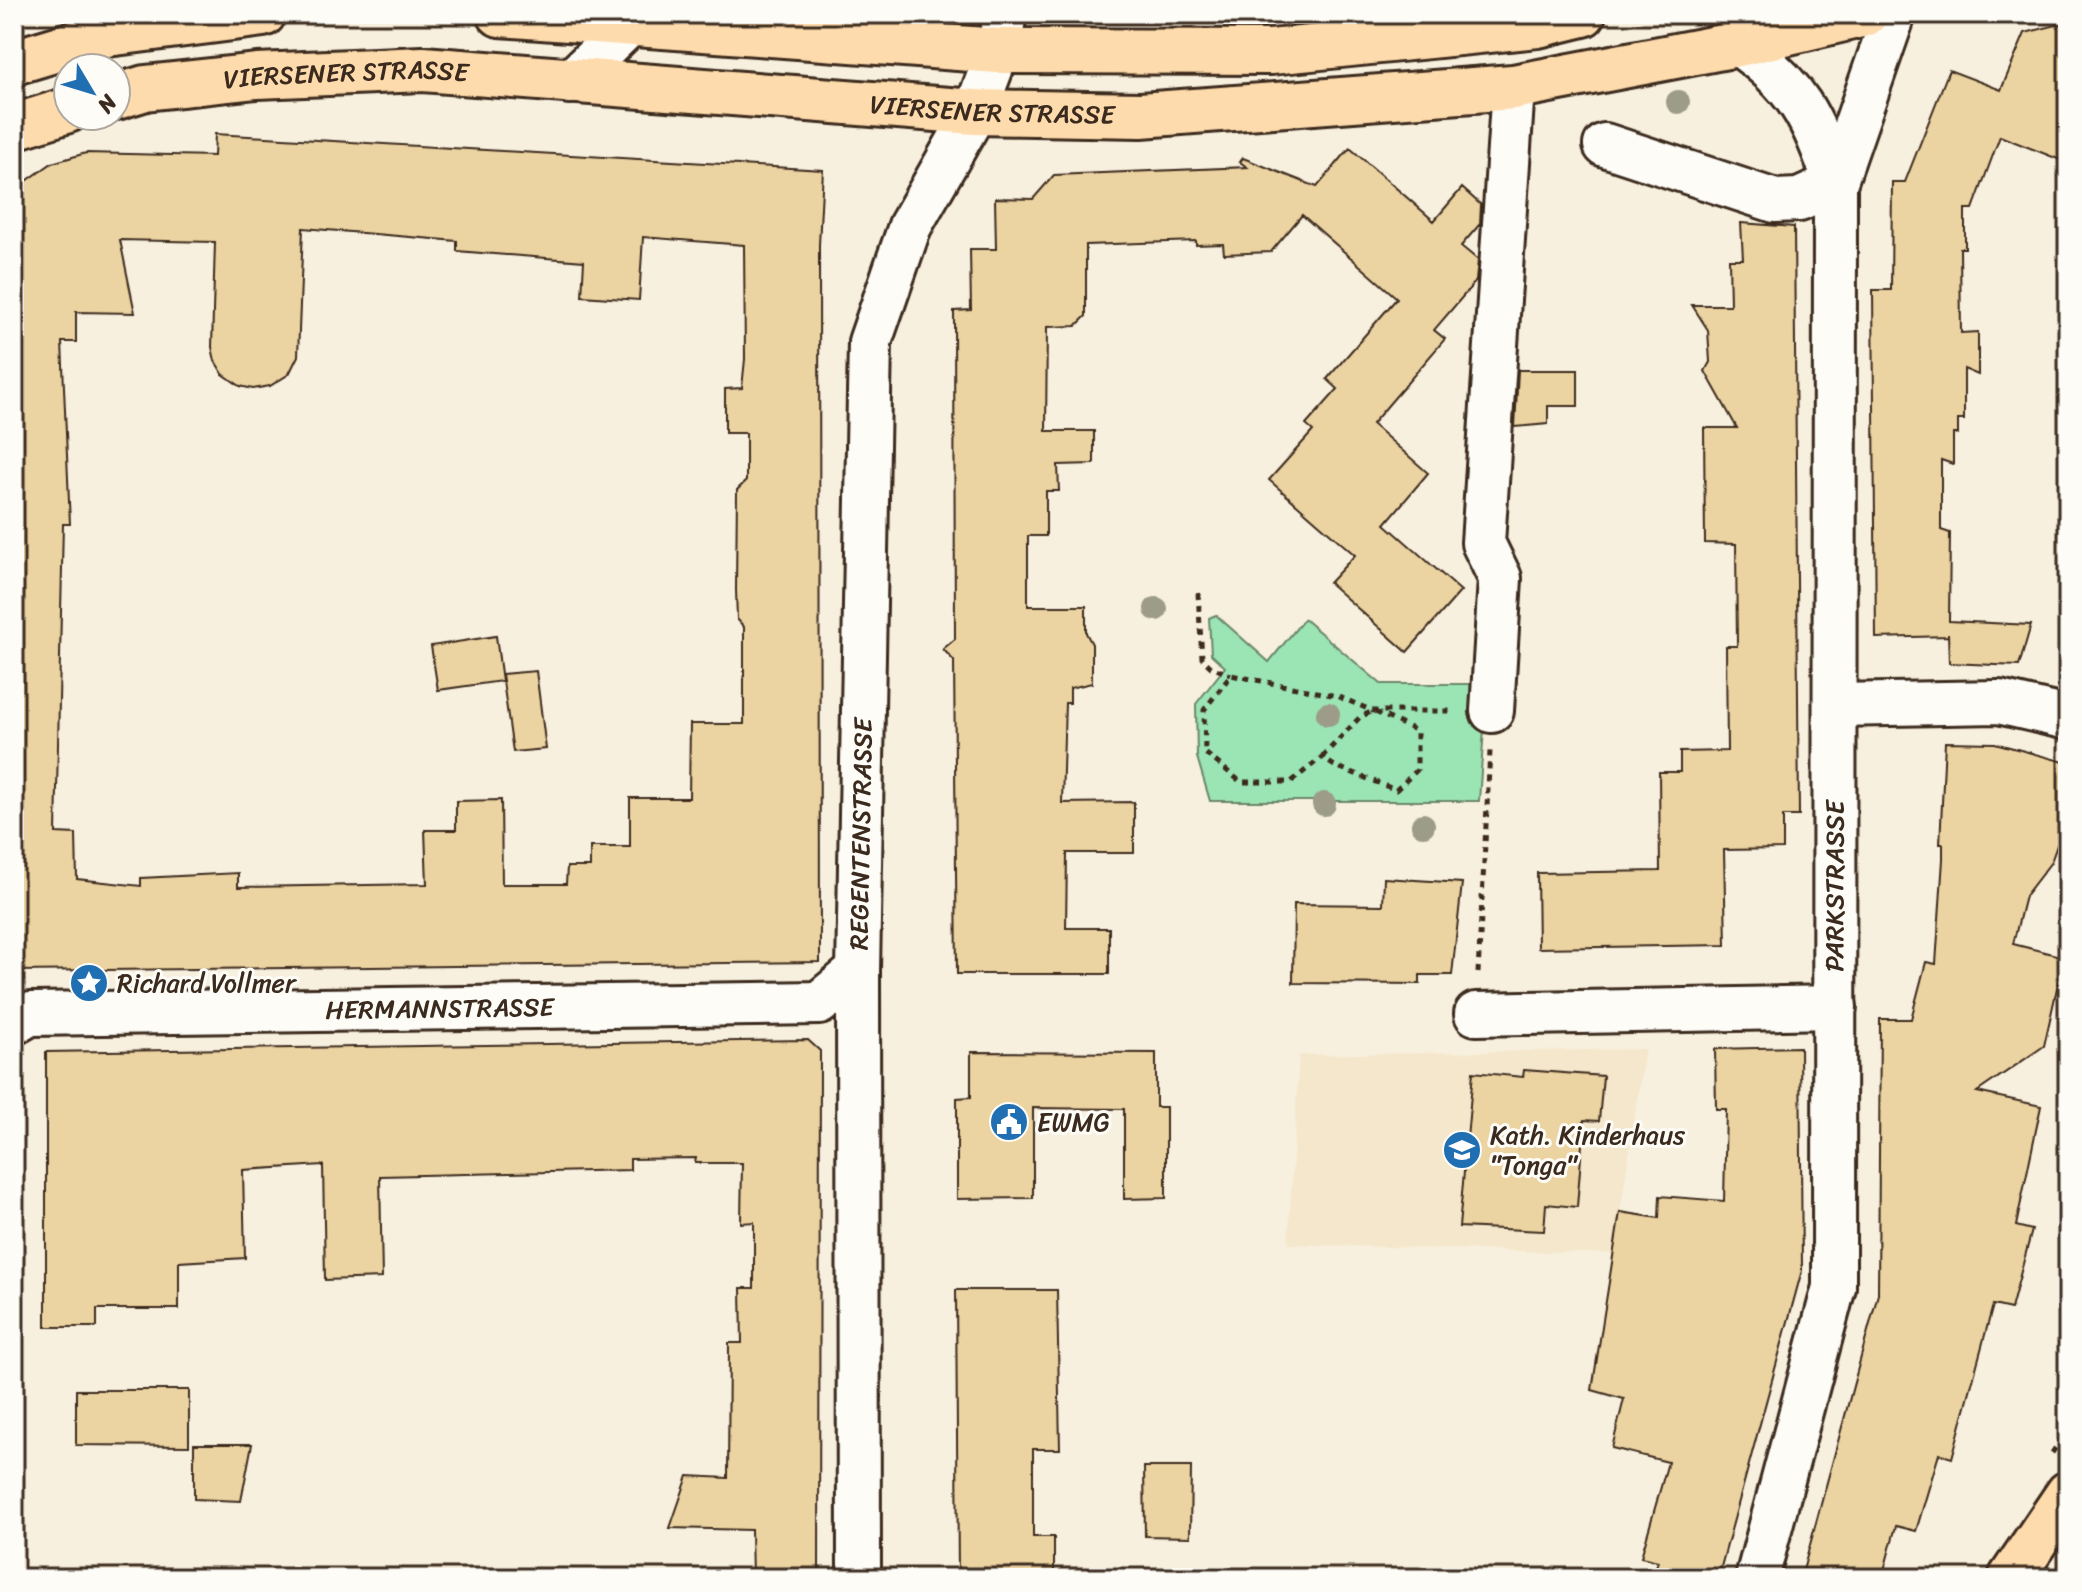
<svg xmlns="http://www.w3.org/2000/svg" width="2082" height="1592" viewBox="0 0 2082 1592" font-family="Sriracha,sans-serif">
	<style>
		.built { fill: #f4e7cc }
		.green { fill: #9be4b4; stroke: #6b8769; stroke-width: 2 }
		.building { fill: #ecd3a2; stroke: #3b2a1e; stroke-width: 2; fill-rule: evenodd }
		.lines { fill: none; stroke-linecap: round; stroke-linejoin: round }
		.minor-casing { stroke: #3b2a1e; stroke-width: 48 }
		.major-casing { stroke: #3b2a1e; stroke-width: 50 }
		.path { stroke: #3b2a1e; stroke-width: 5; stroke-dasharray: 6 6; stroke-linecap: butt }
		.minor { stroke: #fdfcf7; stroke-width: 42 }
		.major { stroke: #fedbac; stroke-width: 44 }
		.tree { fill: #9d9c89 }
		.labels { text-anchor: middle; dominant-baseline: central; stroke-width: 6; stroke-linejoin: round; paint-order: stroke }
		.street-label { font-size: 26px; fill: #3b2a1e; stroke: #fdfcf7 }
		.poi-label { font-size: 26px; fill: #3b2a1e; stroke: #fdfcf7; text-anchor: start }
	</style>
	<rect width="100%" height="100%" fill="#f8f0de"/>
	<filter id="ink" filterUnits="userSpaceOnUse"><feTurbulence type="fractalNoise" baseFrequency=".0125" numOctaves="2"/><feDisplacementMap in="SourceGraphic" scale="16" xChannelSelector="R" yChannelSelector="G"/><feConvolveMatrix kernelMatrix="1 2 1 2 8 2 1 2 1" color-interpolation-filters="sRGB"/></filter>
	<g filter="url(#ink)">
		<polygon class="built" points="1645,1049 1614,1254 1288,1244 1299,1055"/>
		<polygon class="green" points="1216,615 1269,662 1304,619 1381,684 1487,684 1479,801 1210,801 1197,757 1196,704 1225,667 1211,654 1209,618"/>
		<g class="building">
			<polygon points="2068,22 2068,163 2000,136 1973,209 1965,209 1965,248 1960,248 1961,333 1978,332 1978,375 1964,369 1964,420 1958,420 1958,434 1953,434 1953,464 1941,460 1941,530 1950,533 1949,621 2031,625 2019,666 1949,663 1948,633 1948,636 1876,638 1873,290 1891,290 1892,182 1905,182 1949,70 2001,90 2025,33"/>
			<path d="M215,134L823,170L819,245L820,962L14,971V190L52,163L86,153L214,156ZM303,228L457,241V251L584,261L582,296L639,300L643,237L744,245L745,359L742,388L725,389V433H746V481L737,490L736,590L737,619L744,627V724H690L689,798H630V847H590V867H567L566,884H502L501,800L456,801V830H425L427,884L238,887V873L141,878V886L77,879L76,834L56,833L63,524H70L62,342H76V312L135,313L120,240L215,242L212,347L215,361L223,374L240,386L253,389L270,386L289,374L298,356Z"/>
			<polygon points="1350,148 1434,221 1462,188 1481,205 1480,224 1461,246 1478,260 1476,281 1434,330 1445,339 1372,424 1428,473 1385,524 1461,591 1407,652 1329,583 1355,555 1269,480 1313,431 1306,425 1338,389 1327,379 1397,298 1302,215 1271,252 1224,254 1223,244 1196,245 1196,241 1086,245 1086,316 1076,326 1047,327 1046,431 1094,431 1094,464 1058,465 1059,491 1046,491 1046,536 1028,536 1028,606 1086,606 1086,633 1092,644 1092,683 1070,688 1070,703 1065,703 1062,803 1134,802 1134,853 1067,853 1066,928 1109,928 1109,974 957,974 954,661 943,649 955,639 954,311 971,310 970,249 996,249 995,198 1033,199 1054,175 1247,167 1240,162 1243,158 1317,187"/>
			<polygon points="1741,223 1794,227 1799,816 1783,816 1783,849 1724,850 1726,945 1538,948 1537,873 1660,871 1659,772 1680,772 1680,752 1727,751 1726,646 1737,646 1736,544 1705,543 1704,428 1737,428 1705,371 1710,362 1708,330 1692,305 1730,305 1729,259 1743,259"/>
			<polygon points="1518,370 1578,370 1578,406 1548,406 1548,424 1515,427"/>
			<polygon points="496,636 502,681 438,690 431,646"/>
			<polygon points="536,671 546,749 513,752 502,674"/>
			<polygon points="1945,742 1995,743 2068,763 2068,814 2051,862 2025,896 2013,944 2064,957 2044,1046 1977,1092 2041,1106 2016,1226 2032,1230 2011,1309 1993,1305 1952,1458 1939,1454 1916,1531 1896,1526 1882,1578 1801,1578 1878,1294 1880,1019 1911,1019 1926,962 1936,964 1943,859 1943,844 1940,844"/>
			<polygon points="1384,878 1462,883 1452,975 1420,975 1420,984 1293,983 1294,904 1383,905"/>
			<polygon points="808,1040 820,1051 819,1578 752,1578 751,1530 670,1528 688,1476 728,1478 729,1343 742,1343 741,1288 754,1288 754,1222 741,1223 742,1163 695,1163 696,1158 630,1159 630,1170 380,1176 382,1278 325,1280 323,1165 243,1170 245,1258 179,1262 179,1309 97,1309 97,1327 46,1327 46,1052"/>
			<polygon points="1800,1047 1802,1270 1718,1578 1652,1578 1658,1561 1641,1557 1668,1462 1612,1448 1624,1399 1592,1390 1620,1212 1659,1218 1660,1196 1724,1201 1726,1109 1716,1109 1715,1049"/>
			<polygon points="971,1052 1156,1053 1156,1107 1166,1107 1166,1198 1124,1199 1124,1109 1033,1108 1033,1198 957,1199 957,1098 971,1097"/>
			<polygon points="1524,1070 1603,1076 1599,1121 1584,1120 1577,1207 1546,1204 1544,1231 1459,1227 1473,1072 1523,1077"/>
			<polygon points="956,1290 1057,1290 1060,1449 1033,1449 1033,1537 1054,1537 1054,1578 958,1578"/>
			<polygon points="76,1390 189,1390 189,1446 76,1445"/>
			<polygon points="194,1444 252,1444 241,1501 194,1499"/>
			<polygon points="1144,1467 1191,1467 1190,1537 1145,1536"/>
		</g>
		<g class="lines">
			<g class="minor-casing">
				<g id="minor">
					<polyline points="570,82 629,25 630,14"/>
					<path d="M1605,145L1775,201L1799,200L1835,184C1814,118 1796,84 1738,44"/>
					<polyline points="1835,705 1999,702 2068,718"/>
					<polyline points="1492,711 1500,578 1483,543 1513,87"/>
					<polyline points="1476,1014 1835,1007"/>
					<path id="s1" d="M14,1023L30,1014L819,1003L858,971"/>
					<path id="s2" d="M859,1578L858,971L870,342L910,226L975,112L998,51L1005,14"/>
					<path id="s3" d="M1757,1578L1834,1287L1835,184L1894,14"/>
				</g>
			</g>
			<g class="major-casing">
				<g id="major">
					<polyline points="500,14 998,51 1271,52 1538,25 1583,14"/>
					<polyline points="14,62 107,34 263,14"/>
					<path id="s4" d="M116,97L145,88L257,76L423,69L975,112L1141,115L1513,87L1738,44L1865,14"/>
					<polyline points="14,127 68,110"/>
					<polyline points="2011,1578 2068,1494"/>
				</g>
			</g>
			<g class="path">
				<polyline points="1198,593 1202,658 1211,667 1231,675"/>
				<polyline points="1322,757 1360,717 1373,711 1417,731 1417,770 1396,790 1333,765 1322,757 1291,782 1241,782 1205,753 1204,710 1231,675 1337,696 1373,711 1450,711"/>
				<polyline points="1478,973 1490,751"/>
				<polyline points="2052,1453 2068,1429"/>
			</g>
			<use href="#minor" class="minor"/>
			<use href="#major" class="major"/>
		</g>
		<g class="tree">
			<circle cx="1678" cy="102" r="12"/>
			<circle cx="1156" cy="609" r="12"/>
			<circle cx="1328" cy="714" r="12"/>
			<circle cx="1324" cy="804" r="12"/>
			<circle cx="1423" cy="825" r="12"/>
		</g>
	</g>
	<defs>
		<g id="sight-disc" transform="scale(2)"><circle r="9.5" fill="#1f6fb2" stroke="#fdfcf7"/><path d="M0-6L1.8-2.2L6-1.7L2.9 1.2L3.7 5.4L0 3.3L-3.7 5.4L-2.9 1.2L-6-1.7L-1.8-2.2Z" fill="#fff"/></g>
		<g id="civic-disc" transform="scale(2)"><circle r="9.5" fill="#1f6fb2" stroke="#fdfcf7"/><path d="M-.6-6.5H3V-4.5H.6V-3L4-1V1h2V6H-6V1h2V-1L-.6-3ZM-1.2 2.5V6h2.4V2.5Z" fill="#fff"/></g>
		<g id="school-disc" transform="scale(2)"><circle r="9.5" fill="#1f6fb2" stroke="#fdfcf7"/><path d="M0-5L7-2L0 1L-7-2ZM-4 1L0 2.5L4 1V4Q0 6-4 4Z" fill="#fff"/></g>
	</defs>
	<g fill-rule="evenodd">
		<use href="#sight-disc" x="89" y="983"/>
		<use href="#civic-disc" x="1009" y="1122"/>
		<use href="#school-disc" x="1462" y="1150"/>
	</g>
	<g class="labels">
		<g class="street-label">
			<text stroke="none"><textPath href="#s4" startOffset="232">VIERSENER STRASSE</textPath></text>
			<text stroke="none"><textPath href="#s4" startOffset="880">VIERSENER STRASSE</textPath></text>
			<text stroke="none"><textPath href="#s2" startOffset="744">REGENTENSTRASSE</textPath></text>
			<text stroke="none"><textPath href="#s3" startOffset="702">PARKSTRASSE</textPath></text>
			<text stroke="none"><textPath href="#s1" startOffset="428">HERMANNSTRASSE</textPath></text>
		</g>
		<g class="poi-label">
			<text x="117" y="983">Richard Vollmer</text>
			<text x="1037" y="1122">EWMG</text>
			<text x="1490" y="1135">Kath. Kinderhaus<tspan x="1490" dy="30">"Tonga"</tspan></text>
		</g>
	</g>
	<rect width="2082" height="1592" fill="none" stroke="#fdfcf7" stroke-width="48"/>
	<rect x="24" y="24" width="2034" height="1544" fill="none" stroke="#3b2a1e" stroke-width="3" filter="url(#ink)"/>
	<g transform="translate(92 92) rotate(128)"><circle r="38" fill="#fdfcf7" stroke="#afa8a0" stroke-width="2"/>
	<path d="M0-6L14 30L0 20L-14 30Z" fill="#1f6fb2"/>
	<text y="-12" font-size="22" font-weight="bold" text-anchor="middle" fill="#3b2a1e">N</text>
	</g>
</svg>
